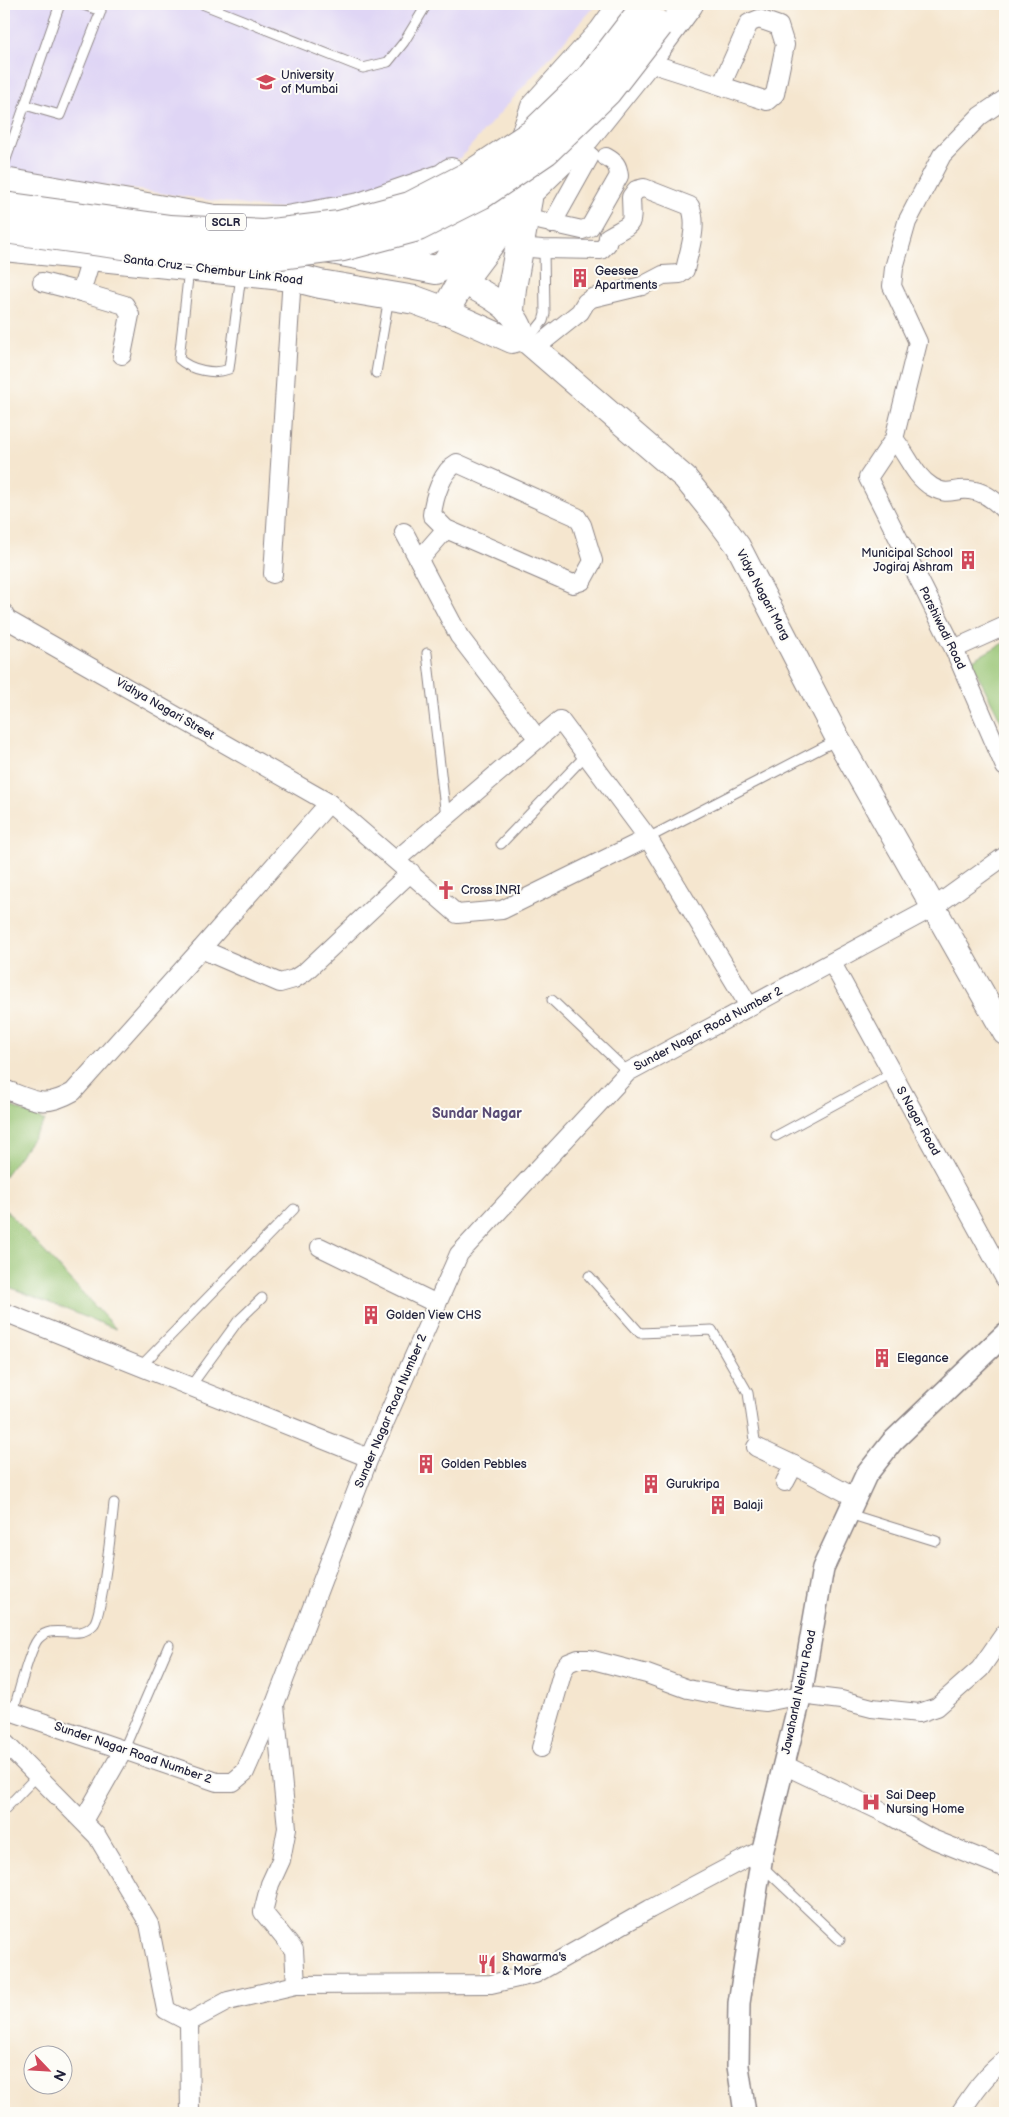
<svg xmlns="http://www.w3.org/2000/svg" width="1009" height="2117" viewBox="0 0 1009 2117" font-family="'Balsamiq Sans',sans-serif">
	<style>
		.built { fill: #dfd5f5 }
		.green { fill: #94c270; stroke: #5b7256 }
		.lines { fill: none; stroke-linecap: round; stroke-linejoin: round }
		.service-casing { stroke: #8c8485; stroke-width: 11 }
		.minor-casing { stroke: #8c8485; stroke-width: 20 }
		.tertiary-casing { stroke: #8c8485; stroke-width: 24 }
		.secondary-casing { stroke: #8c8485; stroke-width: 26 }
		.trunk-casing { stroke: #8c8485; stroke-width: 30 }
		.service { stroke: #fff; stroke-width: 9 }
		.minor { stroke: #fff; stroke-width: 18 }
		.tertiary { stroke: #fff; stroke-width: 21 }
		.secondary { stroke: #fff; stroke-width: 24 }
		.trunk { stroke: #fff; stroke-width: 28 }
		.trunk-bridge-casing { stroke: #8c8485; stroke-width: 30; stroke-linecap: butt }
		.trunk-bridge { stroke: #fff; stroke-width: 28 }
		.labels { text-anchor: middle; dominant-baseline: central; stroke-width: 4; stroke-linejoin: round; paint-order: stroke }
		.shield { fill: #fdfcf7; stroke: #646373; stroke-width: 1 }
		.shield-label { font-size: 11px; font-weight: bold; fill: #22223b }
		.poi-label { font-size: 12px; fill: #22223b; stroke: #fdfcf7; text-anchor: start }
		.street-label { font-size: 12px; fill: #22223b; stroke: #fdfcf7 }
		.neighbourhood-label { font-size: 14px; font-weight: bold; fill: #594b74; stroke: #fdfcf7 }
	</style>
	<rect width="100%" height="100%" fill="#fdfcf7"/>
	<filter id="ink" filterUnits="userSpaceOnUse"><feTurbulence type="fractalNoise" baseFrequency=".02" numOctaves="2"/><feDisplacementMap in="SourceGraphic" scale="10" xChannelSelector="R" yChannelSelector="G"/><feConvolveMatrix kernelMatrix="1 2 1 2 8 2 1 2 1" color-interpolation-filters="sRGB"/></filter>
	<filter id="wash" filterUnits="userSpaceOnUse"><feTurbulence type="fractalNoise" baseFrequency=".0096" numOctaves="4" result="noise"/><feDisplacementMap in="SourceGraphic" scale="20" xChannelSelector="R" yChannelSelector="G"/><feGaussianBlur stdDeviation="1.12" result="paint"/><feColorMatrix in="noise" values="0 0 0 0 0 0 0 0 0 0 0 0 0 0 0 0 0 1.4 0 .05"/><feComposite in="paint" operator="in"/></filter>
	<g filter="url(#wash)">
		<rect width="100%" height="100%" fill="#f5e6cf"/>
		<polygon class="built" points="4,4 597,4 460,158 358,199 272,209 4,171"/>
		<g class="green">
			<polygon points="1005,642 1005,729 971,661"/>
			<polygon points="4,1103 45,1121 4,1177"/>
			<polygon points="4,1208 116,1329 4,1285"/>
		</g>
	</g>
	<g filter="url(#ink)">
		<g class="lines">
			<g class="service-casing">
				<g id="service">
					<polyline points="202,4 363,68 388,62 404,42 427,4"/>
					<polyline points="25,105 60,115 101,11 81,4"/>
					<polyline points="4,165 60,4"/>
					<path d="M189,269L179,359C191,370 214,375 229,369L241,275"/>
					<polyline points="527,341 543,321 545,314 544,249"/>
					<polyline points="376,373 389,297"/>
					<polyline points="427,653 446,817"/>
					<polyline points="648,838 837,740"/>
					<polyline points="501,844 586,755"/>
					<polyline points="552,1000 628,1072"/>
					<polyline points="776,1136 892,1073"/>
					<polyline points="589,1276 640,1333 712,1330 748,1393 756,1447"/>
					<polyline points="140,1367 294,1209"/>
					<polyline points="190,1387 238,1321 262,1298"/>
					<polyline points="849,1514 936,1541"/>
					<path d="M13,1712C18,1696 29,1650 38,1639C54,1621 78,1643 94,1624C102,1614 112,1522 114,1503"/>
					<polyline points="124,1749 169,1645"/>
					<polyline points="4,1810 37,1776"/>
					<polyline points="763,1867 840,1940"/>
				</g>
			</g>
			<g class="minor-casing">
				<g id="minor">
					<path d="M646,62C687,74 727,88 767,101L775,94L785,45L779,26L759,19L749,23L721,86"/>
					<polyline points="1005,99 980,116 942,155 907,222 894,268 892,286 918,342 894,439 868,478 954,649 1005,767"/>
					<path d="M524,217L582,230L590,227L619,176C618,165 615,162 606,157"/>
					<polyline points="552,224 590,156"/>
					<path d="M519,247L542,249L601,250L607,244L608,237C635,221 632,229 631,197L636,190L644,188L690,206C699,224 689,251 685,270L680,274L663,275L642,286L592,298L586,302L580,312L535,348"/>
					<polyline points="92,256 81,292 125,305 130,315 122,355"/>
					<polyline points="42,282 81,292"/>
					<path d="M894,439C908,455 913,475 932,487C950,497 953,488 969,490C984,491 995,500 1005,511"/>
					<polyline points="404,532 459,636 538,739"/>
					<path d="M419,560L446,529L432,515C434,497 442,471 457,463L577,517L582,525L593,561L582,581L573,584L446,529"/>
					<polyline points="273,574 292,277"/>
					<polyline points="4,613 6,619 329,803"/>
					<polyline points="954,649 1005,626"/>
					<polyline points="396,860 560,720 648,838 749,1006"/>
					<polyline points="201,949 280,983 294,979 305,972 411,872"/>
					<polyline points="832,963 1005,1279"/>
					<path d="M4,1089C34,1100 43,1109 73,1092L201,949L329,803L457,914L502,910L648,838"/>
					<polyline points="320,1247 437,1304"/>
					<polyline points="4,1312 369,1458"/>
					<polyline points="756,1447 794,1465 785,1482"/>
					<polyline points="794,1465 856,1498"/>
					<polyline points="275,1705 287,1828 281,1860 270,1884 263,1912 294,1950 296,1985"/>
					<polyline points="4,1709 217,1782 233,1782 245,1772 275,1704 369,1458 459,1254 628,1072 934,907 1005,856"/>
					<polyline points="4,1742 97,1836 149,1924 166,2010 189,2022 228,2001 296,1985 491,1984 535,1974 650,1909 763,1849"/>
					<polyline points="541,1748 563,1670 568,1663 578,1659 589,1659 647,1674 688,1689 739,1699 766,1702 801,1695 841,1700 872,1708 919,1713 937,1707 980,1669 1005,1633"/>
					<polyline points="784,1765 889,1815 930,1838 1005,1868"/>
					<polyline points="83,1821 124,1749"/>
					<polyline points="189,2022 190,2113"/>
					<path d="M960,2113C973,2093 986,2074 1005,2060"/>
				</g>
			</g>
			<g class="tertiary-casing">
				<polyline id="tertiary" points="745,2113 738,2066 739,2003 763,1849 801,1695 823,1568 866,1475 892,1442 1005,1334"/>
			</g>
			<g class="secondary-casing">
				<g id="secondary">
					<path d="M462,281C486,295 519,308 523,338L685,478L718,519L738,546L838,739L1005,1033"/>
					<polyline points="445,311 512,341 523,338"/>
				</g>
			</g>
			<g class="trunk-casing">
				<g id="trunk">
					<polyline points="4,182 215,219 239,226"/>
					<polyline points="219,219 287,220 360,207 443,178 451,172"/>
					<polyline points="4,247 292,277 320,284 415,300 445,311 462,281 529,192 586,137 646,62 689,4"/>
					<polyline points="326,249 436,270 445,265 515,164 535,107 603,32 623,4"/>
					<path d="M371,252C404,253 454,233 476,208"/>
					<polyline points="510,310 512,288 528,199"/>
				</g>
			</g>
			<use href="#service" class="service"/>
			<use href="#minor" class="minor"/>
			<use href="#tertiary" class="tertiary"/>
			<use href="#secondary" class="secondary"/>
			<use href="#trunk" class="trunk"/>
			<g class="trunk-bridge-casing">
				<g id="trunk-bridge">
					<polyline points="4,206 170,229 264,234 339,225 410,206 470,175 532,134 590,78 647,4"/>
					<polyline points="4,229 168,251 264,257 343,247 418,227 481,195 546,151 607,92 659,25"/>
				</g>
			</g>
			<use href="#trunk-bridge" class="trunk-bridge"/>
		</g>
	</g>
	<defs>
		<g id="university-bare" transform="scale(1.5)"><path d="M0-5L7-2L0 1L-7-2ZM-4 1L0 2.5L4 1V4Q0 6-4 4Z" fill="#d1495b" stroke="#fdfcf7" stroke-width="2.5" paint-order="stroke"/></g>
		<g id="building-bare" transform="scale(1.5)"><path d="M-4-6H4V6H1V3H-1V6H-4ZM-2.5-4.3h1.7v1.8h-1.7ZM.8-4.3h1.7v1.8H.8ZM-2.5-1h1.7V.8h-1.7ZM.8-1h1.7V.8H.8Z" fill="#d1495b" stroke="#fdfcf7" stroke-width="2.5" paint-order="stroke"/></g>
		<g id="church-bare" transform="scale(1.5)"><path d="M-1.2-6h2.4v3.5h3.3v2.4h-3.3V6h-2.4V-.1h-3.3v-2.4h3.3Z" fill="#d1495b" stroke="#fdfcf7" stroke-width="2.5" paint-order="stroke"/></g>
		<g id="hospital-bare" transform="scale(1.5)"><path d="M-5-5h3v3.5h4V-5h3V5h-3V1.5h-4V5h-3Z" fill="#d1495b" stroke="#fdfcf7" stroke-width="2.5" paint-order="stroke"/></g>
		<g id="restaurant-bare" transform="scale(1.5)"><path d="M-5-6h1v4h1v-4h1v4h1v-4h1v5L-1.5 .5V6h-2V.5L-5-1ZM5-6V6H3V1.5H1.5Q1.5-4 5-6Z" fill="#d1495b" stroke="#fdfcf7" stroke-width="2.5" paint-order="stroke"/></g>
	</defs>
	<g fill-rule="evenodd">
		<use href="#university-bare" x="266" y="82"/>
		<use href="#building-bare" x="580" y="278"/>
		<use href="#building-bare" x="968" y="560"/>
		<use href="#church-bare" x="446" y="890"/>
		<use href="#building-bare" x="371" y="1315"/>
		<use href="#building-bare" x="882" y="1358"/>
		<use href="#building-bare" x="426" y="1464"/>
		<use href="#building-bare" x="651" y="1484"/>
		<use href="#building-bare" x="718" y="1505"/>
		<use href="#hospital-bare" x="871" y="1802"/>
		<use href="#restaurant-bare" x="487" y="1964"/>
	</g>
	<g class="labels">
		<rect class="shield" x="206" y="213.5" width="40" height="17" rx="4"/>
		<g class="shield-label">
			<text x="226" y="222">SCLR</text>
		</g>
		<g class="poi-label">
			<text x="281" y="75">University<tspan x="281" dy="14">of Mumbai</tspan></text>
			<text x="595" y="271">Geesee<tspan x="595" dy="14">Apartments</tspan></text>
			<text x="953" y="553" text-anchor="end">Municipal School<tspan x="953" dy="14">Jogiraj Ashram</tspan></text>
			<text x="461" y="890">Cross INRI</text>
			<text x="386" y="1315">Golden View CHS</text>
			<text x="897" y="1358">Elegance</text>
			<text x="441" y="1464">Golden Pebbles</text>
			<text x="666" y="1484">Gurukripa</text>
			<text x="733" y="1505">Balaji</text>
			<text x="886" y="1795">Sai Deep<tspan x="886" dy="14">Nursing Home</tspan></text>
			<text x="502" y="1957">Shawarma's<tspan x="502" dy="14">&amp; More</tspan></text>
		</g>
		<g class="street-label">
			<text transform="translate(213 270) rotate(7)">Santa Cruz – Chembur Link Road</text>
			<text transform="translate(763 595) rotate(62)">Vidya Nagari Marg</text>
			<text transform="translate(942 628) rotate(64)">Parshiwadi Road</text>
			<text transform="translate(165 709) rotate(30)">Vidhya Nagari Street</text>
			<text transform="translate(708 1029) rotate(-28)">Sunder Nagar Road Number 2</text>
			<text transform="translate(918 1121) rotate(61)">S Nagar Road</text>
			<text transform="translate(391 1411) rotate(-67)">Sunder Nagar Road Number 2</text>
			<text transform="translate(799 1692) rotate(-78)">Jawaharlal Nehru Road</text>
			<text transform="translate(133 1753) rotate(19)">Sunder Nagar Road Number 2</text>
		</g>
		<g class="neighbourhood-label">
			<text x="477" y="1113">Sundar Nagar</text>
		</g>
	</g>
	<rect width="1009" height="2117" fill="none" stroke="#fdfcf7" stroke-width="20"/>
	<g transform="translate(48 2070) rotate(115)"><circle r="24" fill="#fdfcf7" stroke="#a5a5ac"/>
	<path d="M0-4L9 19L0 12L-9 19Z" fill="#d1495b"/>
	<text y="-8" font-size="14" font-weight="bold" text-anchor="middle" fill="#22223b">N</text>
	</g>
</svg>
